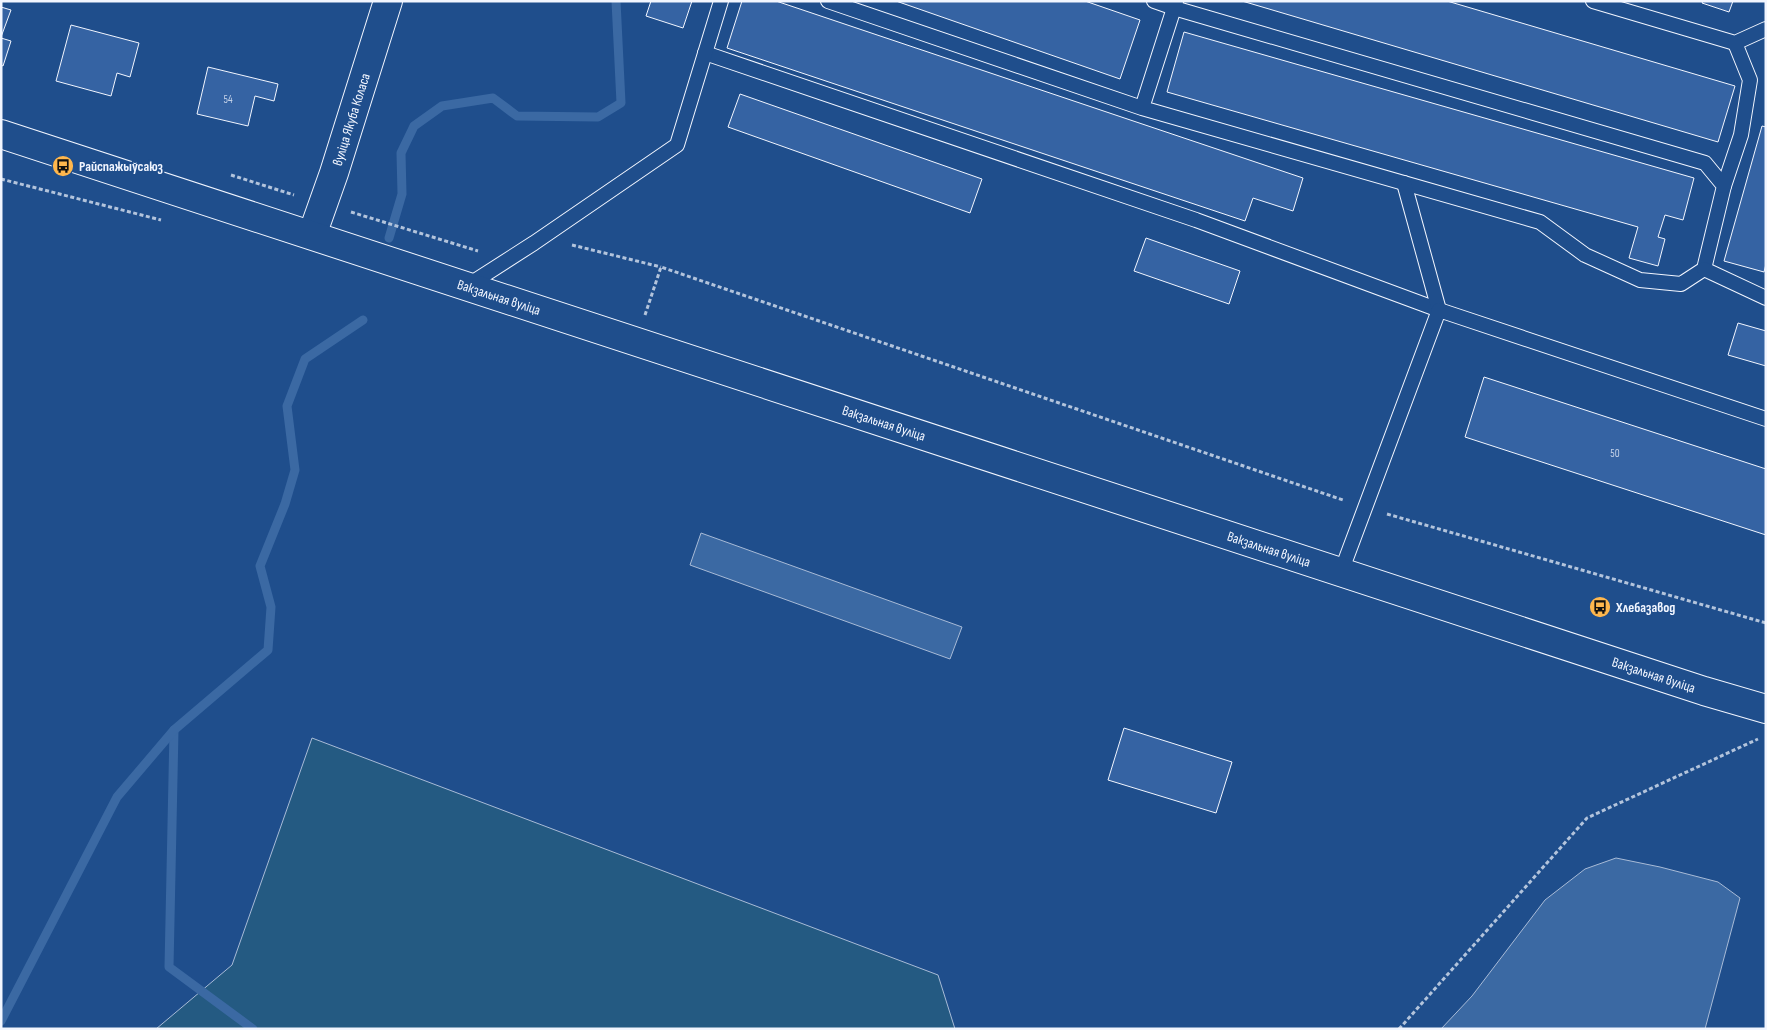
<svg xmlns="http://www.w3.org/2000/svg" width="1767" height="1030" viewBox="0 0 1767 1030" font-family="'Sofia Sans Condensed',sans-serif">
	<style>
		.green { fill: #245a82; stroke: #a8bbd7 }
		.water { fill: #3b69a3; stroke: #a8bbd7 }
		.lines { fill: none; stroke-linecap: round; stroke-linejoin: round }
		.stream { stroke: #3b69a3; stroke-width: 9 }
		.building { fill: #3563a3; stroke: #f2f6ff }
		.lane-casing { stroke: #f2f6ff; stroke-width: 16 }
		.street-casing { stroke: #f2f6ff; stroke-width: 30 }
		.secondary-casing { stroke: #f2f6ff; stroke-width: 30 }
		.path { stroke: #b3c4dc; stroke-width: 3; stroke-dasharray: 4 2.5; stroke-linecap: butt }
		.lane { stroke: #1f4e8c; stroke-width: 14 }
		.street { stroke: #1f4e8c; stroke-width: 28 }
		.secondary { stroke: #1f4e8c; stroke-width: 28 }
		.labels { text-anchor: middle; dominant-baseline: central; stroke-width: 4; stroke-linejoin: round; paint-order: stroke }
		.number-label { font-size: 11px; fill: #c3d1e8 }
		.street-label { font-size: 14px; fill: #f2f6ff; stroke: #1f4e8c }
		.poi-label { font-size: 14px; font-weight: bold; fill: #f2f6ff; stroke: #1f4e8c; text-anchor: start }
	</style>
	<rect width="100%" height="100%" fill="#1f4e8c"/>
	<polygon class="green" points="312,738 938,975 955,1029 156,1029 232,965"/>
	<g class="water">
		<polygon points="701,533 962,627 950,659 690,565"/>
		<polygon points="1616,858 1660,867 1718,882 1740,898 1705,1029 1441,1029 1472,996 1545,900 1585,869"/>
	</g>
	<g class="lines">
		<g class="stream">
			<polyline points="389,238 402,194 401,153 414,126 442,106 493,98 517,116 598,117 621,103 616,1"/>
			<polyline points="174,730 169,967 253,1029"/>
			<polyline points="1,1021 117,797 174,730 268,650 271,607 260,566 285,504 295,470 287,406 305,359 363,320"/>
		</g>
	</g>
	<g class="building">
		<polygon points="651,1 692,1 683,28 646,16"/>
		<polygon points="742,1 776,1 1303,178 1293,211 1253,198 1245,221 727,48"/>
		<polygon points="896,1 1085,1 1140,20 1120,79"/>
		<polygon points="1242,1 1447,1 1735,86 1718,142"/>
		<polygon points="1703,1 1733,1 1729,12 1702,3"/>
		<polygon points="1,7 11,10 1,37"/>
		<polygon points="71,25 139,43 130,77 117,73 111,96 56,81"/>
		<polygon points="1184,32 1694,178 1683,220 1665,215 1658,237 1665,239 1658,266 1629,258 1638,227 1167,92"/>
		<polygon points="1,38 11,41 3,66 1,65"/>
		<polygon points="208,67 278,84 274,101 255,96 248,126 197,114"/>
		<polygon points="740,94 982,179 970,213 728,127"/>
		<polygon points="1762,126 1766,127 1766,264 1764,272 1724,261"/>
		<polygon points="1146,238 1240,271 1229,304 1134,271"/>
		<polygon points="1738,323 1766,331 1766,366 1728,355"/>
		<polygon points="1484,377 1766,469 1766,535 1465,437"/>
		<polygon points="1124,728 1232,762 1216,813 1108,780"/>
	</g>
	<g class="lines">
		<g class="lane-casing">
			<g id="lane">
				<polyline points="828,1 1142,108 1174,8 1705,163 1724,186 1704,269 1681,284 1640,280 1585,255 1540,222 1142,108"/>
				<polyline points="1154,1 1174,8 1176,1"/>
				<polyline points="1593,1 1735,43 1766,29"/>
				<polyline points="705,53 1196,220 1439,310"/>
				<polyline points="1404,183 1439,310"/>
				<polyline points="1724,186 1741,135 1750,80 1735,43"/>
				<polyline points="1704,269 1766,298"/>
				<polyline points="467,286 534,243 677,145 721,1"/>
				<polyline points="1341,572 1439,310 1766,419"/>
			</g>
		</g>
		<g class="street-casing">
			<g id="street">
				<path id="s1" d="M312,235L334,173L388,1"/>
			</g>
		</g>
		<g class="secondary-casing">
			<g id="secondary">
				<path id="s2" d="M1,134L1704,691L1766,709"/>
			</g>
		</g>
		<g class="path">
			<polyline points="231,175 294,195"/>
			<polyline points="1,179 161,220"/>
			<polyline points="351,212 478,251"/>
			<polyline points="572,245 661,267"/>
			<polyline points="645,315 661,267 1343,500"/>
			<polyline points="1387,514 1766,623"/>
			<polyline points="1399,1029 1587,818 1758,739"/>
		</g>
		<use href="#lane" class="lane"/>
		<use href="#street" class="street"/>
		<use href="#secondary" class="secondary"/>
	</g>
	<defs>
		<g id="bus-disc" transform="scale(1.125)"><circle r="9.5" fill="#ffb74d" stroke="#1f4e8c"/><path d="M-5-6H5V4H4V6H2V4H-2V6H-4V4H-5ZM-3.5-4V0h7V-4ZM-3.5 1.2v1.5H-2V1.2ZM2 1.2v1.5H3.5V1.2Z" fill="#111"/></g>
	</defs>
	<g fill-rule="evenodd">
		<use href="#bus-disc" x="63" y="166"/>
		<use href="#bus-disc" x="1600" y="607"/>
	</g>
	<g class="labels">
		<g class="number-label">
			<text x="228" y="99">54</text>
			<text x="1615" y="453">50</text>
		</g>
		<g class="street-label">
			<text stroke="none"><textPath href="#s1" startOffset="122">вуліца Якуба Коласа</textPath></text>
			<text stroke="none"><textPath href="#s2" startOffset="524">Вакзальная вуліца</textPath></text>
			<text stroke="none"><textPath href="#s2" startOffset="929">Вакзальная вуліца</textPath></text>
			<text stroke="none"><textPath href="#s2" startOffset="1334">Вакзальная вуліца</textPath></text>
			<text stroke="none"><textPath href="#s2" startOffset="1739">Вакзальная вуліца</textPath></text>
		</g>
		<g class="poi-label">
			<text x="79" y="166">Райспажыўсаюз</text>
			<text x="1616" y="607">Хлебазавод</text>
		</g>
	</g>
	<rect width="1767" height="1030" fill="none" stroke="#f2f6ff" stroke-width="5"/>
</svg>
